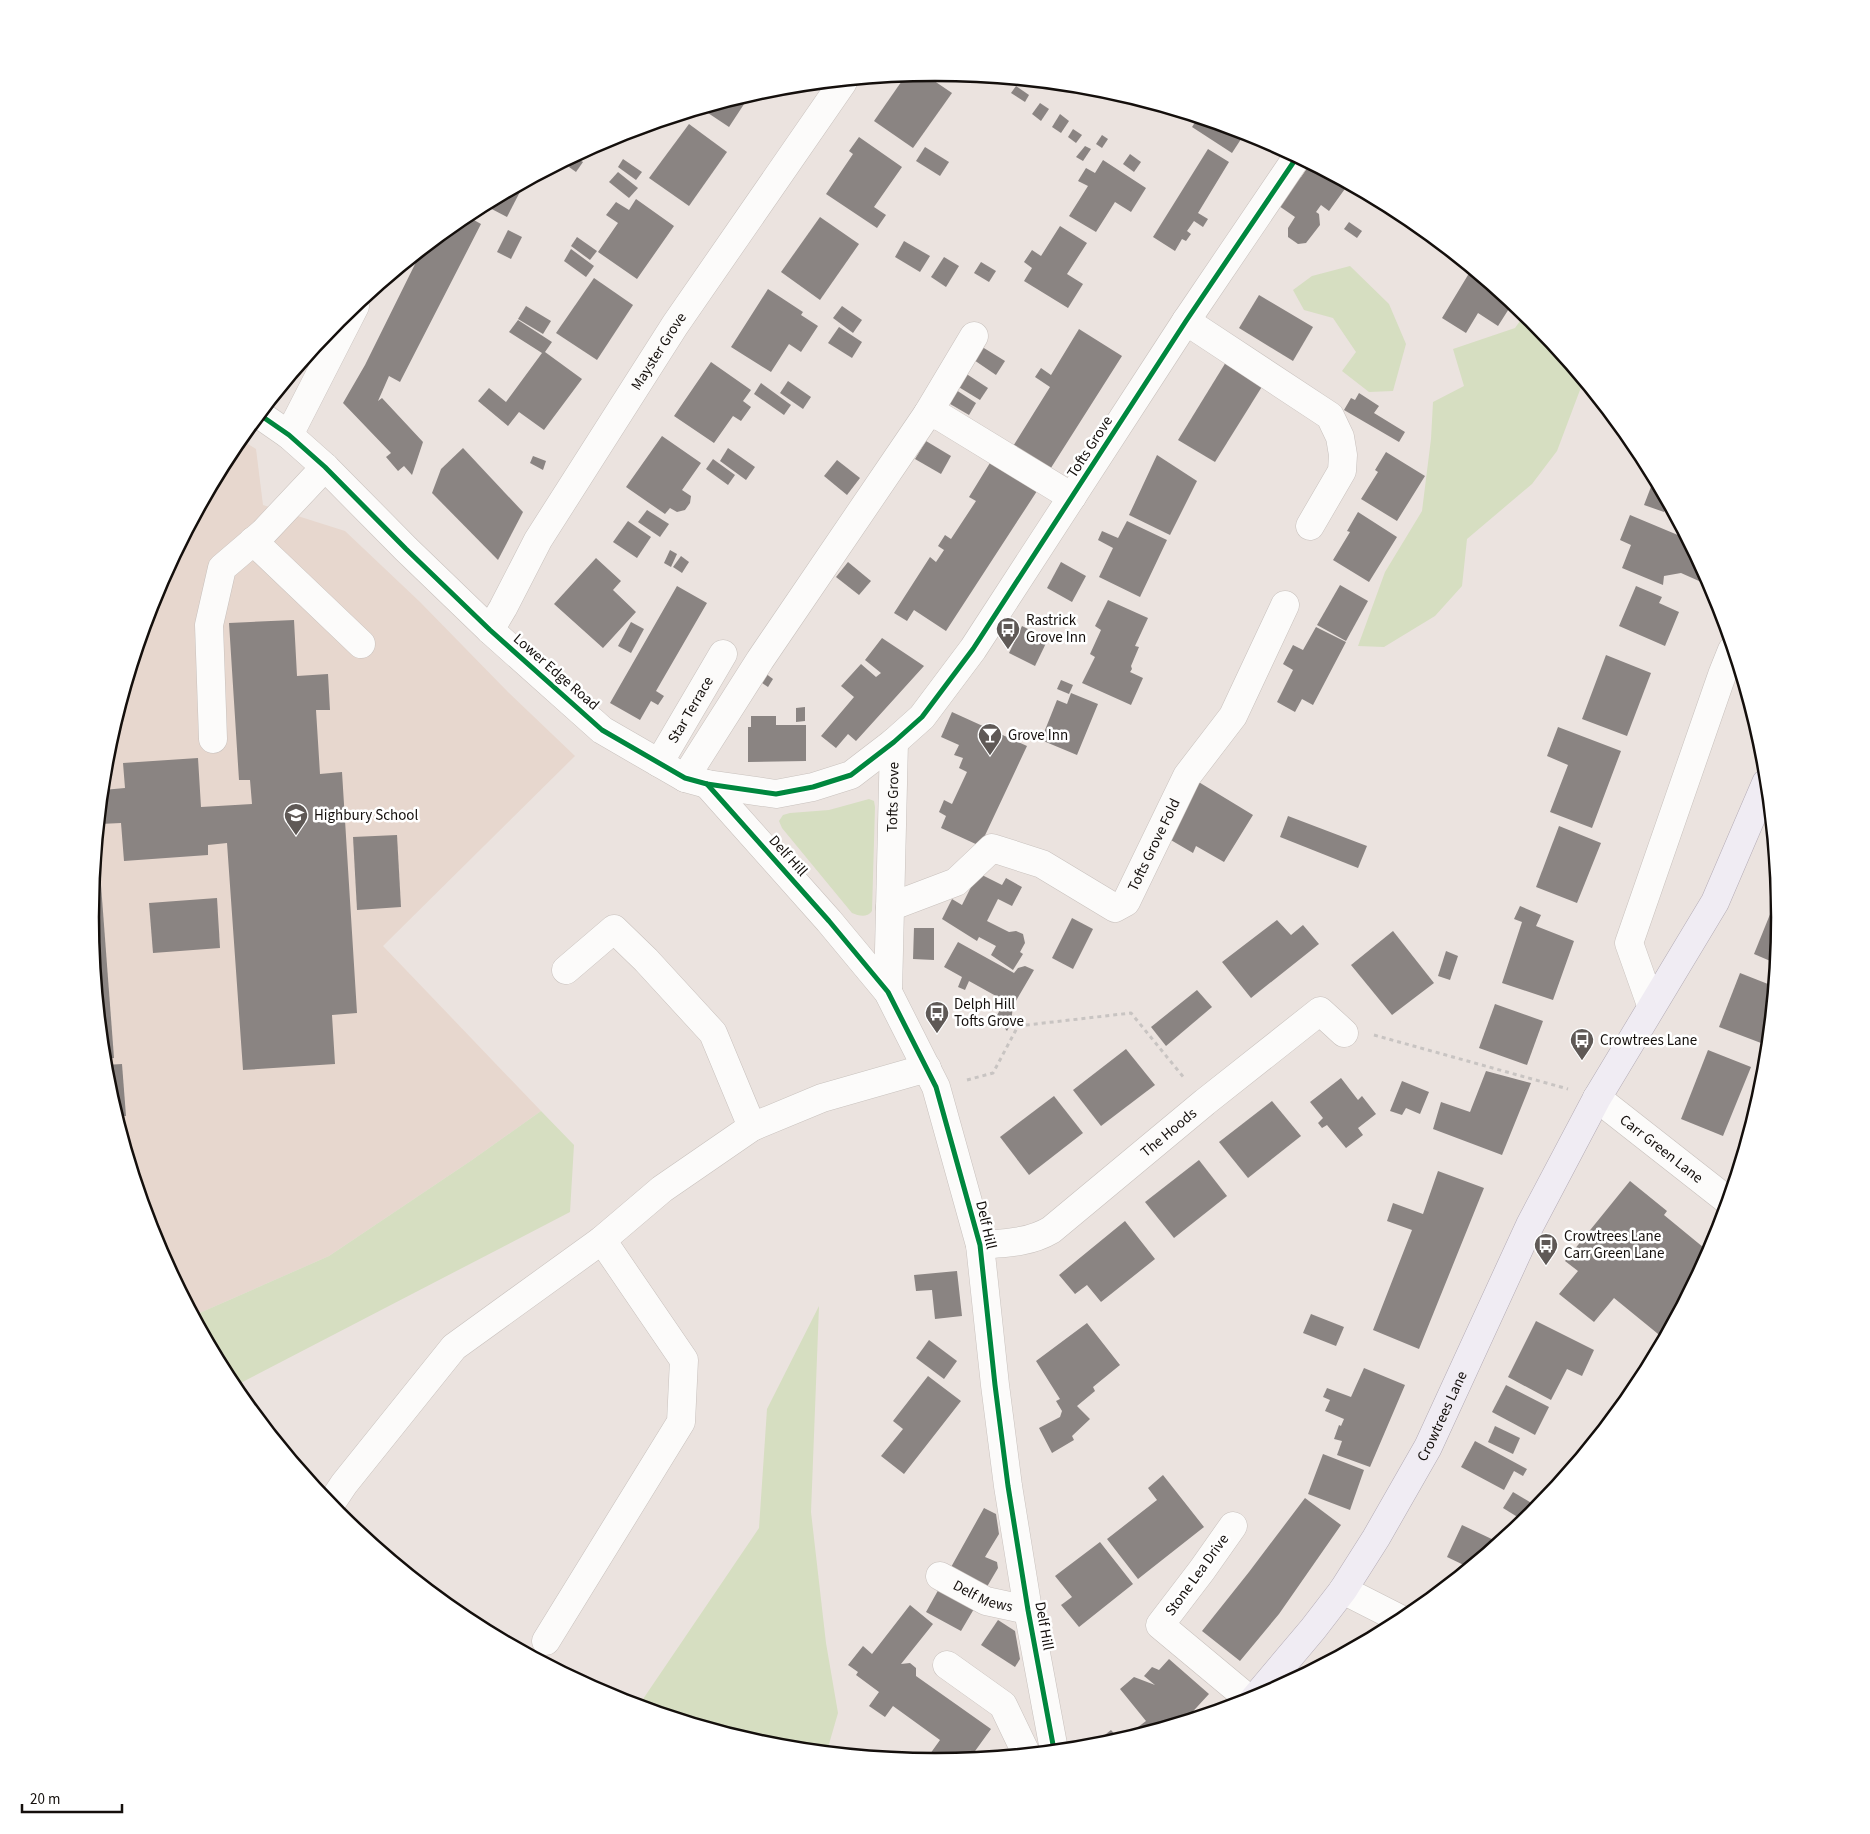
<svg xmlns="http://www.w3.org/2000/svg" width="1870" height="1834" viewBox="0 0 1870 1834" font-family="'Source Sans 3',sans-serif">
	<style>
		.built { fill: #e7d7ce }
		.green { fill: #d6dec1 }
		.building { fill: #8a8482 }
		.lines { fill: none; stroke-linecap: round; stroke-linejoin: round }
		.minor-casing { stroke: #c8c1bd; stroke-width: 29 }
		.major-casing { stroke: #b3abb5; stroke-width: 29 }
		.path { stroke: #c8c4c2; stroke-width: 3; stroke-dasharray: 4 4; stroke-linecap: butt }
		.minor { stroke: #fcfbfa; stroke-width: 28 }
		.major { stroke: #f0ecf3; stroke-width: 28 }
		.cycleway-casing { stroke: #fff; stroke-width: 8 }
		.cycleway { stroke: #00873e; stroke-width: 5 }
		.labels { text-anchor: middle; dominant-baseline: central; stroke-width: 5; stroke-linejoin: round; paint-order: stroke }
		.street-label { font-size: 15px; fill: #140f0c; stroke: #fff }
		.poi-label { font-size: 15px; fill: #140f0c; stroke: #fff; text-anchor: start }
		.rim { fill: none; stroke: #140f0c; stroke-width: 2.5 }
	</style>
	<rect width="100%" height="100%" fill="#ebe3df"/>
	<polygon class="built" points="240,439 256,449 263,505 345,531 420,602 508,692 575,756 383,946 541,1111 472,1160 329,1256 195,1315 155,1240 107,1081 91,917 107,752 155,594 233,448"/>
	<g class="green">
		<polygon points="1350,266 1389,304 1406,344 1393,391 1369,392 1342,371 1356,352 1333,318 1304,310 1293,290 1312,276"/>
		<polygon points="1525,314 1532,320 1583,382 1557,451 1532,484 1467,539 1462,586 1435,616 1384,647 1358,646 1385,572 1422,511 1431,439 1433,402 1464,386 1453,349 1515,328"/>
		<path d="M869,799L874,801L875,807L872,911C867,918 859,916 852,913L782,828L779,821L783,815L790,813L829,810Z"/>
		<polygon points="541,1111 574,1145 570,1212 233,1387 195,1315 329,1256 472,1160"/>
		<polygon points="819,1306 811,1512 826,1643 838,1713 827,1751 770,1745 639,1705 759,1528 767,1409"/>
	</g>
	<g class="building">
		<polygon points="924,74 952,93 913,148 874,121 906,75"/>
		<polygon points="1016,86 1029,95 1025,102 1011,93"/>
		<polygon points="750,95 729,127 702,109 745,96"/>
		<polygon points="1040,103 1049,109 1041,121 1032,114"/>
		<polygon points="1060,114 1069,121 1061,133 1052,127"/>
		<polygon points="1198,118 1245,133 1232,153 1192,127"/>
		<polygon points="689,124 727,152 689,206 649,178"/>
		<polygon points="1073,129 1082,135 1076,143 1068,137"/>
		<polygon points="1102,135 1108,139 1102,148 1096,144"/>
		<polygon points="859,137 902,167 874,207 886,215 877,228 826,194 853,154 849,151"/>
		<polygon points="1085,146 1091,149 1083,161 1076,157"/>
		<polygon points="925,147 949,162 940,176 916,161"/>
		<polygon points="1208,149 1229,162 1198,213 1208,219 1203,227 1194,221 1187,231 1191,234 1186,241 1182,239 1175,251 1153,237"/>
		<polygon points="1130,154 1141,162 1134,172 1123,164"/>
		<polygon points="575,157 583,162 576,172 569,167"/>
		<polygon points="623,159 642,172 636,180 618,167"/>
		<polygon points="1103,160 1146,188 1131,212 1115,202 1096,232 1069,216 1088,186 1078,181 1086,168 1095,173"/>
		<polygon points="1310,164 1347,186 1329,211 1321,205 1316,212 1319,214 1320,225 1306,243 1298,244 1288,237 1288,228 1295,217 1279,206 1299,176 1301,177"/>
		<polygon points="618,172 638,188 629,198 609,182"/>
		<polygon points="524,184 507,217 484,205 498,197"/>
		<polygon points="636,199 674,226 637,279 598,252 618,223 606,215 616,202 629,210"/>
		<polygon points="465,215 481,224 400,382 389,376 378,401 382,398 423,442 412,475 404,466 398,471 386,457 391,453 343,403 365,365 422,250"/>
		<polygon points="820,217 859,244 820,300 781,272"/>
		<polygon points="1349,222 1362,231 1357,238 1344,229"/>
		<polygon points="1060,226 1087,243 1067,274 1083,284 1068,308 1024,281 1032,268 1024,262 1032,250 1041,256"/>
		<polygon points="508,230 522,237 511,259 497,252"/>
		<polygon points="577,237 597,251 590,260 571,246"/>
		<polygon points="904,241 930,256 920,272 895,257"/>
		<polygon points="571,249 594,266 586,277 564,261"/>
		<polygon points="944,257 959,266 946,287 931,277"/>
		<polygon points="981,262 996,271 989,282 974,273"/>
		<polygon points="1471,270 1512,304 1498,326 1478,313 1466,333 1442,318"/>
		<polygon points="594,278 633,305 597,360 556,333"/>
		<polygon points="768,289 803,312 801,315 818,326 801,352 789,344 771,372 731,347"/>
		<polygon points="1259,295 1313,327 1293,361 1239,328"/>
		<polygon points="526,306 551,321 543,334 518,319"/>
		<polygon points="842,306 862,320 853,333 833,318"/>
		<polygon points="518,320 552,342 545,352 582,379 544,430 519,412 508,426 478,401 489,388 506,402 542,353 509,332"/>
		<polygon points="839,327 862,342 852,358 828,343"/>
		<polygon points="1079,329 1122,356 1049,471 1012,448 1050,387 1035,377 1041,368 1051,375"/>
		<polygon points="979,345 1005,361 996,375 971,358"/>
		<polygon points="711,362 751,390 743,401 751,407 741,421 733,416 714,443 674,416"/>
		<polygon points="1226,362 1263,385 1215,462 1178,440"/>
		<polygon points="965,373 988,388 980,400 957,386"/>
		<polygon points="788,381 811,397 803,409 780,393"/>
		<polygon points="761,383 791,405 784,415 754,394"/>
		<polygon points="953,388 976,403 969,415 945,401"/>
		<polygon points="1359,393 1379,406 1374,413 1405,432 1399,442 1344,410 1351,398 1355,400"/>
		<polygon points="662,436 701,463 682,490 691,496 690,503 685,510 677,512 670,508 665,514 626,487"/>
		<polygon points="926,441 951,456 941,474 915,459"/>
		<polygon points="463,448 523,512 498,560 432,493 441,469"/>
		<polygon points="728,448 755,467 746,480 720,461"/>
		<polygon points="1386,452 1425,476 1397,521 1361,499 1378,472 1375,470"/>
		<polygon points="1157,455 1197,481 1170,535 1129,515"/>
		<polygon points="533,456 546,461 543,470 530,463"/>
		<polygon points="993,458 1039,488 946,631 914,610 907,621 894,613 930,557 936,562 944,550 938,546 945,535 951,539 976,501 969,497"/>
		<polygon points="713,459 735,475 728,485 706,469"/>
		<polygon points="837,460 860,478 847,495 824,476"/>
		<polygon points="1654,479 1670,510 1666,508 1664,512 1644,505"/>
		<polygon points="647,510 669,524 660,537 638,522"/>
		<polygon points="1358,512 1397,537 1369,582 1333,560 1350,532 1347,531"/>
		<polygon points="1630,515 1685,538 1703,571 1699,581 1681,573 1664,576 1663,585 1622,568 1631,545 1620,540"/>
		<polygon points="628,521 651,537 637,558 613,542"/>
		<polygon points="1127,521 1167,540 1140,597 1099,577 1113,548 1098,540 1102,531 1118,538"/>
		<polygon points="670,550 677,554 671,567 664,563"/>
		<polygon points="681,556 689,562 682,573 673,567"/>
		<polygon points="596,558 621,581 613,590 636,612 603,648 554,604"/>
		<polygon points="848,562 871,581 859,595 836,577"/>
		<polygon points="1061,562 1086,576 1072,602 1047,588"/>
		<polygon points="1340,585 1368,601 1346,641 1317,625"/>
		<polygon points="677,586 707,603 656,691 664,696 658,705 651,701 640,720 610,703"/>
		<polygon points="1636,586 1662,597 1659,603 1679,612 1665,646 1619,626"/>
		<polygon points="1108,600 1148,618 1135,646 1139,647 1131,666 1132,669 1130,672 1143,678 1131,705 1082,683 1095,657 1090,654 1101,630 1095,626"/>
		<polygon points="294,620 297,676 328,674 330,710 316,710 320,774 342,772 357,1013 332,1015 335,1064 243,1070 227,843 208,845 208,855 124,861 121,823 100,824 103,790 125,788 123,763 198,758 201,807 252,804 250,780 239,780 229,623"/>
		<polygon points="631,622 644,629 631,653 618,646"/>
		<polygon points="1022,626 1048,639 1035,666 1009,653"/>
		<polygon points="1316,627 1346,642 1313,705 1302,699 1295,712 1277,702 1293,670 1283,664 1293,645 1303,650"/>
		<polygon points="882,638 924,666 856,741 848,734 836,748 821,736 854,697 841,686 861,664 876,677 881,673 865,660"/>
		<polygon points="1606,655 1651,673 1627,736 1582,719"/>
		<polygon points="765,673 773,679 768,687 759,681"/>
		<polygon points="1061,680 1073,685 1069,694 1057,689"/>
		<polygon points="1071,693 1098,704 1077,755 1041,740 1057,700 1067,704"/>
		<polygon points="805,707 805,721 796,722 796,708"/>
		<polygon points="952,712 1027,746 980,846 941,828 946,816 939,812 944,800 952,804 967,772 959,768 963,758 954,755 959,745 941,737"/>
		<polygon points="751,716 776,716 776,725 806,725 806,761 748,762 748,727 751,727"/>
		<polygon points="1558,727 1621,751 1592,828 1550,812 1568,765 1547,756"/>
		<polygon points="1197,781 1253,815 1224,862 1196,846 1193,853 1164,836"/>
		<polygon points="1288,816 1367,846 1358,868 1280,837"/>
		<polygon points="1559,826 1601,843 1577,903 1536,887"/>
		<polygon points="397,835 401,907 357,910 353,837"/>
		<polygon points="98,845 114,1058 104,1059 91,917"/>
		<polygon points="978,873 1002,885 1006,878 1022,887 1012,906 998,899 987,921 1009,932 1016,931 1023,934 1025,943 1020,952 1023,954 1013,970 991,955 996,946 979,937 977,941 942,919 952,899 962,905"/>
		<polygon points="1777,897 1779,917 1775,963 1754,954"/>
		<polygon points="217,898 220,948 153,953 149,903"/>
		<polygon points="1520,906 1541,915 1536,926 1574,941 1553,1000 1502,983 1522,922 1514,919"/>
		<polygon points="1072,918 1093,929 1073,969 1052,958"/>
		<polygon points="1277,920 1291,935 1303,925 1319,944 1251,998 1222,962"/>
		<polygon points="914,928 934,928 934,960 913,959"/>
		<polygon points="1393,931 1434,983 1392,1015 1351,965"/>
		<polygon points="958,942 1014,973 1018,968 1025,966 1034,970 1013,1006 1011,1023 1007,1031 996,1017 1005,1001 969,981 965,990 958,987 962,977 944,967"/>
		<polygon points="1446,951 1458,956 1450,980 1438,976"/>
		<polygon points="1740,973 1773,986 1769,1022 1761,1043 1719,1027"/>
		<polygon points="1197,990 1212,1007 1166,1046 1151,1027"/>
		<polygon points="1495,1004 1543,1021 1527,1065 1479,1048"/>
		<polygon points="1126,1049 1155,1085 1101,1126 1073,1090"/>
		<polygon points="1708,1050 1751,1067 1723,1136 1681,1119"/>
		<polygon points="122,1064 126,1116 117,1116 107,1081 105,1065"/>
		<polygon points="1486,1071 1531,1083 1502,1155 1433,1129 1441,1102 1470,1112"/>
		<polygon points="1341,1078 1358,1100 1362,1096 1376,1114 1358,1128 1363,1135 1346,1148 1327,1125 1322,1128 1318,1123 1323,1118 1310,1102"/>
		<polygon points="1402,1081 1429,1092 1420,1114 1406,1108 1402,1115 1390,1111"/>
		<polygon points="1054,1096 1083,1133 1029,1175 1000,1137"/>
		<polygon points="1272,1101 1301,1136 1248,1178 1219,1142"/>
		<polygon points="1199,1160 1227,1196 1174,1238 1145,1202"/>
		<polygon points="1438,1171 1484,1188 1419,1349 1373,1330 1412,1230 1387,1221 1393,1203 1423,1214"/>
		<polygon points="1630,1181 1667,1211 1664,1215 1709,1252 1663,1338 1614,1298 1594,1322 1559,1294 1578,1271 1565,1261"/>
		<polygon points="1125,1221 1155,1259 1101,1302 1087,1285 1075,1294 1059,1275"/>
		<polygon points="957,1271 962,1316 935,1319 932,1290 916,1291 914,1275"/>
		<polygon points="1311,1314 1344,1327 1336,1346 1303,1333"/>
		<polygon points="1536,1321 1594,1350 1582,1376 1567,1369 1551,1400 1508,1377"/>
		<polygon points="1087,1323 1120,1365 1093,1387 1095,1391 1077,1406 1090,1419 1072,1436 1074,1440 1052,1453 1039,1428 1060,1417 1062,1411 1056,1401 1060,1399 1036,1361"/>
		<polygon points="929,1340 957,1361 944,1379 916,1358"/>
		<polygon points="1364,1368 1405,1385 1370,1467 1337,1455 1342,1441 1334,1439 1339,1425 1341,1426 1344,1419 1325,1411 1330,1400 1323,1397 1327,1388 1351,1397"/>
		<polygon points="928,1376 961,1401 904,1474 881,1456 903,1429 893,1421"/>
		<polygon points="1506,1385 1549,1407 1535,1435 1492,1412"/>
		<polygon points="1495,1426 1520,1438 1513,1454 1488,1442"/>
		<polygon points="1475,1441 1527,1469 1523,1476 1514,1471 1504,1490 1461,1467"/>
		<polygon points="1323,1454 1364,1470 1350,1510 1308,1494"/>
		<polygon points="1163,1475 1204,1527 1138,1579 1107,1539 1157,1500 1148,1488"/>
		<polygon points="1513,1492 1538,1507 1524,1521 1503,1508"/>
		<polygon points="1305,1498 1341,1525 1279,1614 1240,1661 1202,1631 1249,1572"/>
		<polygon points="984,1508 996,1514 999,1534 985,1557 997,1562 998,1568 961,1631 926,1612"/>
		<polygon points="1462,1525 1498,1542 1468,1567 1447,1557"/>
		<polygon points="1100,1542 1133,1584 1079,1627 1061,1605 1072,1597 1055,1576"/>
		<polygon points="910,1605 933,1624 901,1664 910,1663 916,1668 916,1676 991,1729 970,1758 935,1762 925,1761 940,1740 893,1706 885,1717 869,1706 879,1692 856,1675 858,1672 848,1665 863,1646 872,1654"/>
		<polygon points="998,1620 1015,1631 1020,1659 1015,1667 981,1645"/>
		<polygon points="1169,1659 1209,1694 1185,1720 1125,1737 1146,1721 1120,1689 1134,1677 1155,1685 1144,1676 1152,1667 1159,1670"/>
		<polygon points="1111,1730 1119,1739 1091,1746"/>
	</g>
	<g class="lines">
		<g class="minor-casing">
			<g id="minor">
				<polyline points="1186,321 1330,416 1340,437 1343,455 1342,471 1310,526"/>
				<polyline points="928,413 974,336"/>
				<polyline points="260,415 289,435 325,467 406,549 490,630 602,730 685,778 707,784 776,794 813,787 851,775 894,742 922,717 973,649 1186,321 1297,157"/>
				<polyline points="289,435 355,306"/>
				<polyline points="253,541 361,644"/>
				<path id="s1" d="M490,630L503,608L538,540L675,325L843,82"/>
				<polyline points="213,739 209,625 222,568 263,533 325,467"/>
				<path id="s2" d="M659,763L723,654"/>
				<polyline points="685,778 760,660 928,413 941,417 1072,497"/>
				<polyline points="707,784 829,921 888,992 936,1087 980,1245 995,1385 1008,1486 1028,1610 1054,1750"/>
				<path id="s3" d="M890,907L956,882L992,848L1042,864L1115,908L1126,902L1187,776L1233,716L1285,605"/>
				<polyline points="566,970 614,929 646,960 713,1033 752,1127"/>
				<path id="s4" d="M888,992L894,742"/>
				<polyline points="1651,1005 1629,943 1722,675 1732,650"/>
				<path id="s5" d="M1597,1098L1727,1200"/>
				<path id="s6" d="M980,1245C1005,1243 1029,1243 1051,1230L1205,1102L1320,1011L1344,1033"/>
				<polyline points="330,1505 344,1484 454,1347 602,1240 662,1189 752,1127 822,1098 927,1068"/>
				<polyline points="1233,1526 1202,1570 1160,1625 1250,1700"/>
				<path id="s7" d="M940,1576L986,1601L1028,1610"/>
				<polyline points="1343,1590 1402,1620"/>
				<polyline points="546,1641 681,1422 684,1360 602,1240"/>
				<polyline points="947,1665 1003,1705 1026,1753"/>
			</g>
		</g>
		<g class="major-casing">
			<g id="major">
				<path id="s8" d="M1254,1699L1313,1629L1343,1590L1376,1538L1428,1447L1530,1225L1597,1098L1715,902L1766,783"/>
			</g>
		</g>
		<g class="path">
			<polyline points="1374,1035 1568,1089"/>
			<polyline points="967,1080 993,1073 1018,1026 1131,1013 1185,1079"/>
		</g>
		<use href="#minor" class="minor"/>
		<use href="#major" class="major"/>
		<g class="cycleway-casing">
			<g id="cycleway">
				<polyline points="260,415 289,435 325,467 406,549 490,630 602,730 685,778 707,784 776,794 813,787 851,775 894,742 922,717 973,649 1186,321 1297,157"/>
				<polyline points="707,784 829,921 888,992 936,1087 980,1245 995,1385 1008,1486 1028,1610 1054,1750"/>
			</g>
		</g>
		<use href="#cycleway" class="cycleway"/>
	</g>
	<defs>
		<g id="bus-pin" transform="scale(1.25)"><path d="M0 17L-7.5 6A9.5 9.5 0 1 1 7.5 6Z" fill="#5f5956" stroke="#fff"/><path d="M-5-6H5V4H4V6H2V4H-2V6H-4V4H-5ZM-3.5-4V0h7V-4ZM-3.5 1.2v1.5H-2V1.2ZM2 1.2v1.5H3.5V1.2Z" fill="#fff"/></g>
		<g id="bar-pin" transform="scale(1.25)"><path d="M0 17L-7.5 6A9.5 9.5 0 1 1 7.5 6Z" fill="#5f5956" stroke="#fff"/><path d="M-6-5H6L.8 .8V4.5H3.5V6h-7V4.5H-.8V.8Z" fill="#fff"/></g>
		<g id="school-pin" transform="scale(1.25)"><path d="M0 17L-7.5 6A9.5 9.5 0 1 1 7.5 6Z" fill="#5f5956" stroke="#fff"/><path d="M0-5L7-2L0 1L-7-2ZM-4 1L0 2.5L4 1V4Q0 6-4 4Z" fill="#fff"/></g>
	</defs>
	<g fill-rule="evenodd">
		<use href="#bus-pin" x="1008" y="629"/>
		<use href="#bar-pin" x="990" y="735"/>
		<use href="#school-pin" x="296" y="815"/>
		<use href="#bus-pin" x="937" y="1013"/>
		<use href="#bus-pin" x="1582" y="1040"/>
		<use href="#bus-pin" x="1546" y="1245"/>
	</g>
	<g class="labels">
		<g class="street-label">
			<text stroke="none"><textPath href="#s1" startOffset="326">Mayster Grove</textPath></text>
			<text transform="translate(1090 447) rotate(-57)">Tofts Grove</text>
			<text transform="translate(556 672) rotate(41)">Lower Edge Road</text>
			<text stroke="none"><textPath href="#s2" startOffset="62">Star Terrace</textPath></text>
			<text stroke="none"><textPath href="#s4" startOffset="195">Tofts Grove</textPath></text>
			<text stroke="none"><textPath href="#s3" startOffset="334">Tofts Grove Fold</textPath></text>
			<text transform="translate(788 856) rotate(48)">Delf Hill</text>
			<text stroke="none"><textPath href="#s6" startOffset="226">The Hoods</textPath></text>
			<text stroke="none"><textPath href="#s5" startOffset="82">Carr Green Lane</textPath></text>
			<text transform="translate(986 1225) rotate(77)">Delf Hill</text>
			<text stroke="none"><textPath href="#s8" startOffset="341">Crowtrees Lane</textPath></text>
			<text transform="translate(1197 1575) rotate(-54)">Stone Lea Drive</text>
			<text stroke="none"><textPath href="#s7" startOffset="48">Delf Mews</textPath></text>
			<text transform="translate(1044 1626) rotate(80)">Delf Hill</text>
		</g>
		<g class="poi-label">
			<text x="1026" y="620">Rastrick<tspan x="1026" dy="17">Grove Inn</tspan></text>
			<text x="1008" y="735">Grove Inn</text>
			<text x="314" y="815">Highbury School</text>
			<text x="954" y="1004">Delph Hill<tspan x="954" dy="17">Tofts Grove</tspan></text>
			<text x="1600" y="1040">Crowtrees Lane</text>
			<text x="1564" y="1236">Crowtrees Lane<tspan x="1564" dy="17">Carr Green Lane</tspan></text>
		</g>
	</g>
	<path d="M0 0H1870V1834H0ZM99 917a836 836 0 1 1 1672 0a836 836 0 1 1-1672 0Z" fill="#fff" fill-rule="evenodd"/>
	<path class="rim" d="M99 917a836 836 0 1 1 1672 0a836 836 0 1 1-1672 0Z"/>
	<path d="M22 1804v8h100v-8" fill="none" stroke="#140f0c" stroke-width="2.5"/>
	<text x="30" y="1804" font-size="15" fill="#140f0c" stroke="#ffffff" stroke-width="4" paint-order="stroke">20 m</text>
</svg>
